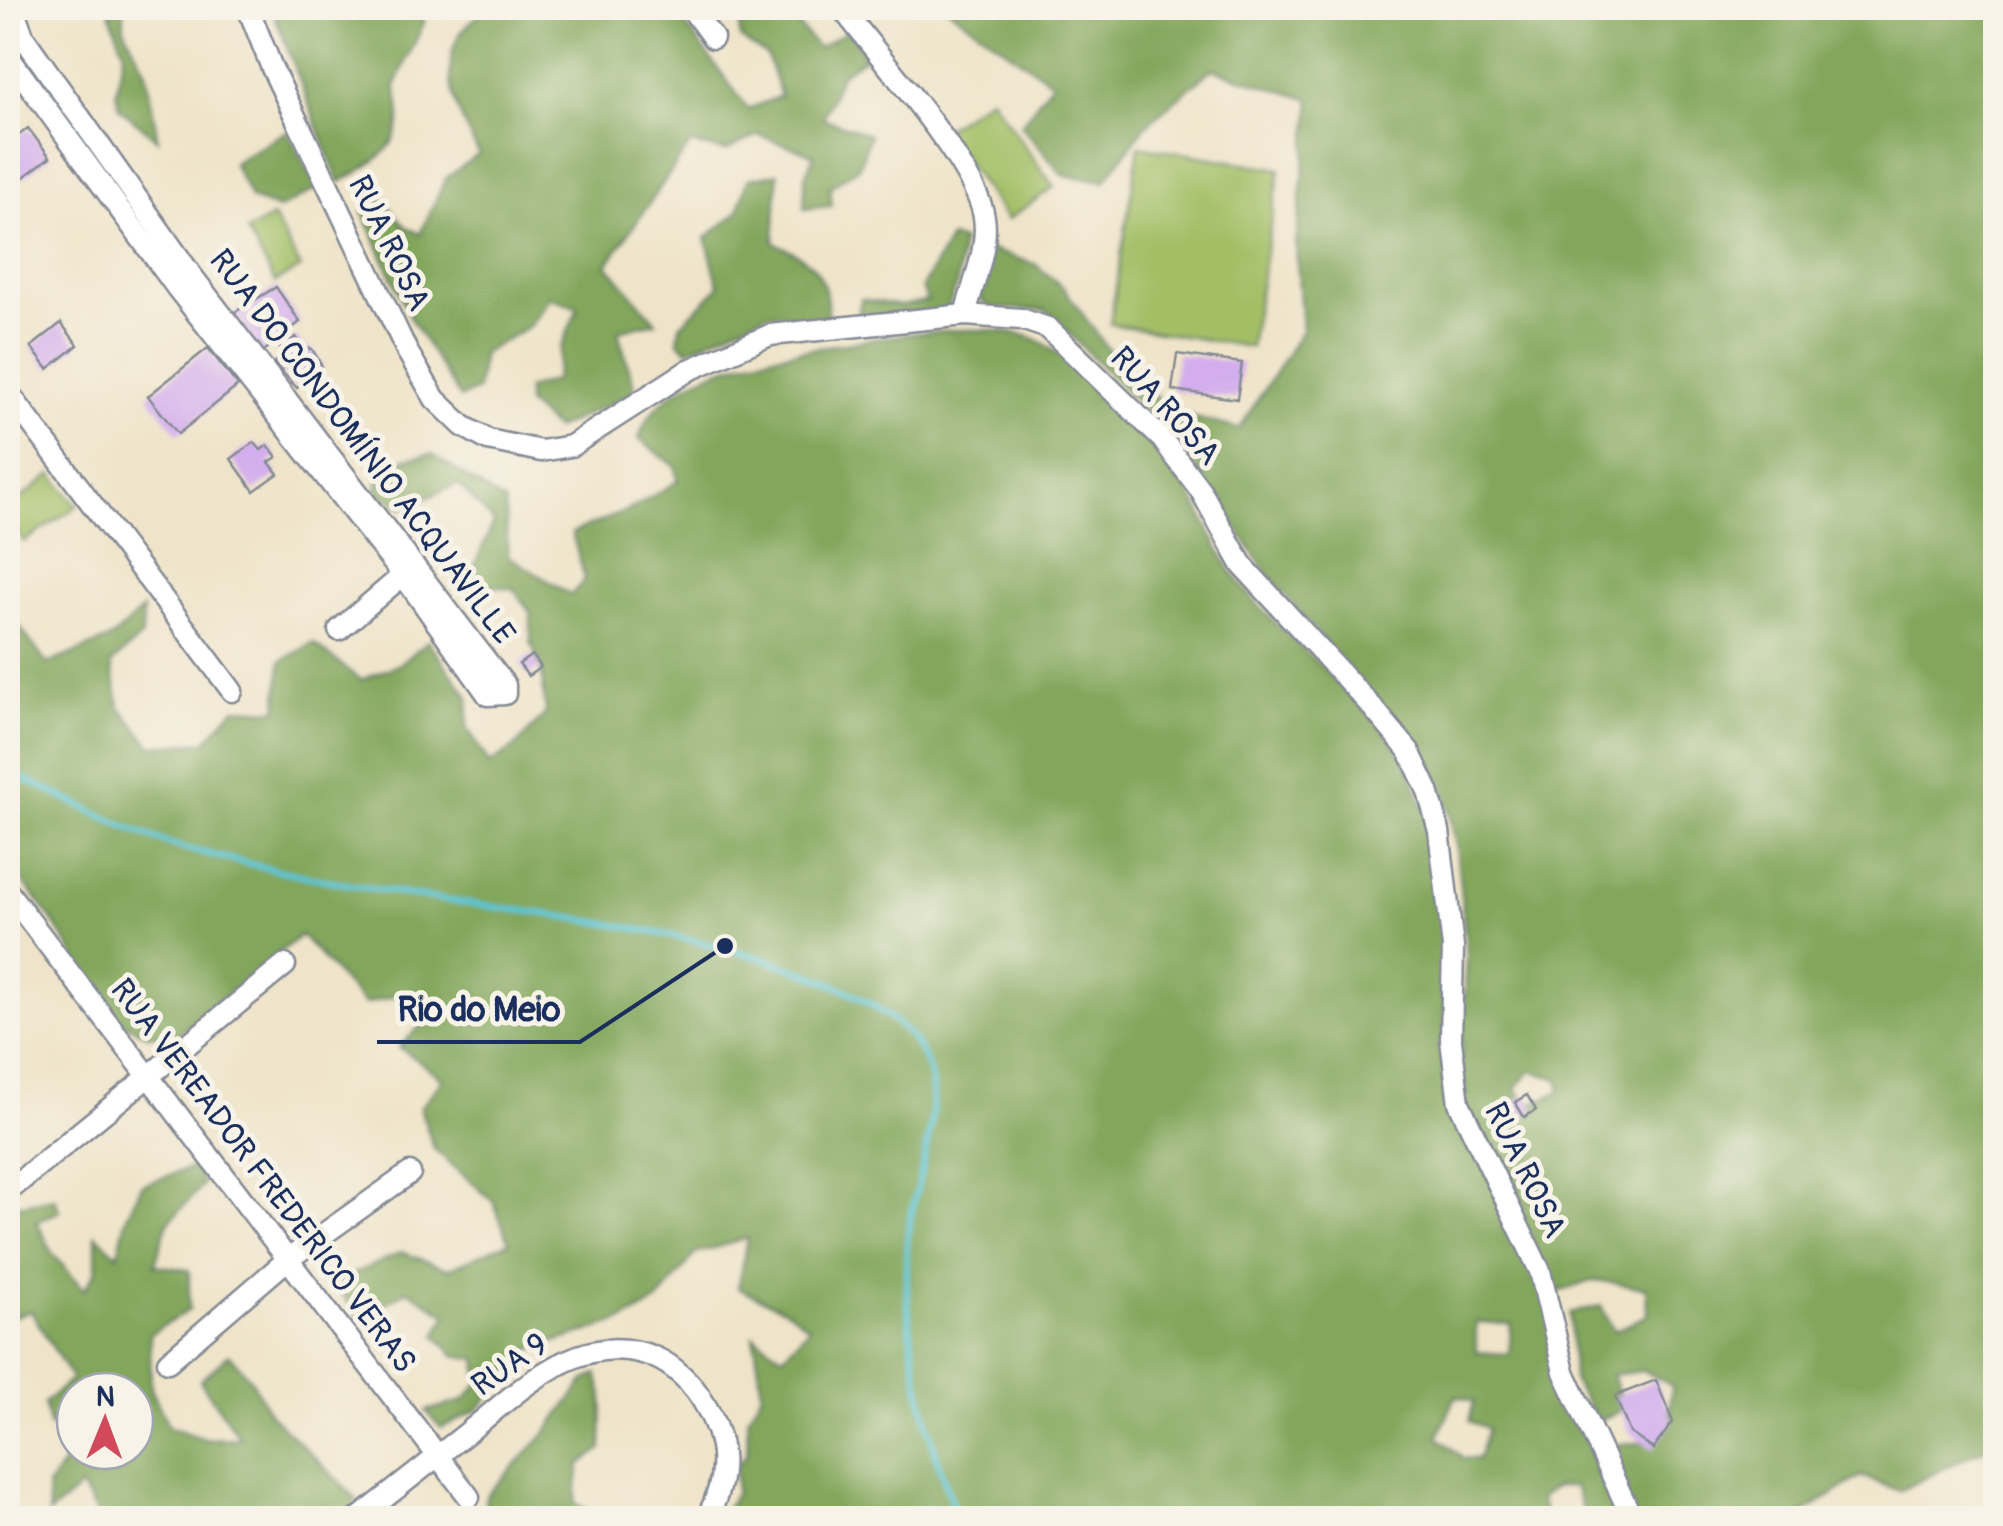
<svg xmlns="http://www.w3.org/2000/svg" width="2003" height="1526" viewBox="0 0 2003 1526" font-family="Pangolin,sans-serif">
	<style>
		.green { fill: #a3bf66; stroke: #5f7762; stroke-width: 2.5 }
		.forest { fill: #82a65b; stroke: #4e6a5c; stroke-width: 2.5; fill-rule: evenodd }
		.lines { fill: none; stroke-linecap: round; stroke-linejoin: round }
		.stream { stroke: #5ac5d4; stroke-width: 6 }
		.building { fill: #d3aded }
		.minor-casing { stroke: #858a94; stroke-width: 25 }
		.minor { stroke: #fff; stroke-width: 20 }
		.labels { text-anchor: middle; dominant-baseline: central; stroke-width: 10; stroke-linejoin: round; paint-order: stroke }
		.street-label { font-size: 32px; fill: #1b2f5e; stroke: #f7f3e8 }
		.leader { fill: none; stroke: #1b2f5e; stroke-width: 4 }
		.callout-dot { fill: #1b2f5e; stroke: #f7f3e8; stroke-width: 4 }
		.callout-label { font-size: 35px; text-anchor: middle; font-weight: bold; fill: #1b2f5e; stroke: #f7f3e8; stroke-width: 10; stroke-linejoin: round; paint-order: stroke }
	</style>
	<rect width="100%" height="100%" fill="#f7f3e8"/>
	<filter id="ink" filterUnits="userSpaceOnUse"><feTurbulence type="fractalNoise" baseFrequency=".01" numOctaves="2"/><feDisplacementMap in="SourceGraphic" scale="20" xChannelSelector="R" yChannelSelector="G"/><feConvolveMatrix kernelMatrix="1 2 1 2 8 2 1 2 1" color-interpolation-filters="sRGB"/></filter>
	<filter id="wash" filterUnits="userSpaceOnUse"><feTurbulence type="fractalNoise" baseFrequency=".0048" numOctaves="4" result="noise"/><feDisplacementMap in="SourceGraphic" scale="40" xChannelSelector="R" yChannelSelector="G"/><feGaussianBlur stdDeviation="2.25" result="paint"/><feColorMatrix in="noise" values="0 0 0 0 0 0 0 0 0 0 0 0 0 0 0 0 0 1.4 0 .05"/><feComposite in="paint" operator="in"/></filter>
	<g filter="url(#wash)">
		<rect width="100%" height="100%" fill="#efe4c9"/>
		<g class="green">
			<polygon points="990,97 1054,187 1007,220 943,130"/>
			<polygon points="1139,146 1280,169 1250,347 1110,324"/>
			<polygon points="273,217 301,268 275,282 247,231"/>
			<polygon points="52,474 77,506 24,542 8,520 8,509"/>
		</g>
		<g class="forest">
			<polygon points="108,8 123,8 124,28 146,72 158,140 120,109 116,92 124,51"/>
			<path d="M282,8H425L424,23L395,86C412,141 383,158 339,183L275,16Z"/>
			<path d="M486,8H673L748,109L781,96L767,56L740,38V13L745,8H820L796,23L818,48L849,30L866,57L841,74L823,118L870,135L859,167L830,187L832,206L804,209L805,176L814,155L758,135L726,151L690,144L607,265L656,322L618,331L636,392L555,429L527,404V389L555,380L561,347L578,308L550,297L530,326L483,353L477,390L460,398L410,318L363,212L383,199L405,226L420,234L446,178L479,154C461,121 438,76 458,37C464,27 478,16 486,8Z"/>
			<path d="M947,8H1995V1443L1899,1491L1861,1476L1796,1518H1585L1575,1487H1556L1540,1498L1546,1518H721L736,1492L735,1465L747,1454L748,1417L762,1392L754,1336L783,1356L809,1327L788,1311L738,1288L747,1238L695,1254L658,1301L624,1320L527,1351L478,1410L441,1428L426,1411L463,1401L479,1383L477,1359L454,1355L436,1335L447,1315L408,1290L359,1319L329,1274L349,1276L402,1252L448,1269L509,1242L493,1201L434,1149L420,1108L443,1079L399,1047L420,1027L398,995L364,1004L301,935L175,1037L148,1035L98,1011C78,952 48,911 8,864V611L47,664L112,638L143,609L142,636L111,664L120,707L152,746L205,742L235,708L277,710L281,661L313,643L361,680L400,664L428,641L469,697L467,727L489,764L514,748L546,713L541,667L531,643V614L514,589L467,582L494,522L458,484L403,508L376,492L383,463L432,454L505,503L508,556L571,595L585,579L572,533L629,510L678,481L675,466L639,439C653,385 732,362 781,354C842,344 980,315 1035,339C1068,354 1161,448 1182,480C1202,509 1213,544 1233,573C1277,636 1348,681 1394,744C1411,768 1421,799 1430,827C1458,909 1443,998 1444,1082L1460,1071L1467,956L1456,846L1445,793L1421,745L1366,692L1264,569L1186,452L1046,310L990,308L978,297L988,249L1035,264L1063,287L1107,348L1171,412L1239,429L1302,331L1296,246L1311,100L1212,69L1147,124L1105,181L1063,175L1021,125L1052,82ZM1531,1071L1558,1079L1561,1091L1527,1106L1516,1088ZM1595,1280L1646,1288L1647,1315L1614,1331L1601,1306L1570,1313L1573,1380L1597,1421L1625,1409L1612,1375L1644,1371L1672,1386L1669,1418L1653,1442L1604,1445L1555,1375V1293ZM1476,1322L1511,1324L1509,1354L1476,1352ZM1456,1396L1474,1401L1469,1421L1488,1429L1478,1459L1463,1458L1438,1437Z"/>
			<polygon points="287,131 318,188 279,209 251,199 233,163"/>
			<path d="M778,173L774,243C813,258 830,276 827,320L768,313L688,350L678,341L680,325L719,287L706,238L738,212L748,179Z"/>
			<polygon points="950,238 962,241 957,285 947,310 857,319 861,299 901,306 927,301 922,287"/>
			<polygon points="195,1166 203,1185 167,1224 155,1265 189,1270 189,1310 150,1334 151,1389 169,1427 205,1439 240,1438 200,1381 229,1354 252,1381 269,1413 357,1499 348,1518 99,1518 81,1487 49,1514 47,1487 75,1447 75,1451 135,1451 135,1391 75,1391 75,1439 49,1426 44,1403 72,1379 31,1311 8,1318 8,1207 54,1198 60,1211 37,1222 53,1254 84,1290 96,1271 96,1235 118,1255 126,1218 142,1185"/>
			<polygon points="597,1374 603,1395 602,1449 580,1464 575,1503 603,1518 477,1518 484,1514 486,1496 547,1432 584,1382"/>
		</g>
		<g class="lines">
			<path class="stream" d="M8,772C64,796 129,833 188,849C261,868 335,883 409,895C529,914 873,942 925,1060C949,1113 909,1191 907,1245C903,1336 926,1434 957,1518"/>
		</g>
		<g id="blocks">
			<g class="building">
				<polygon points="28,128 50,157 8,189 8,144"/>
				<polygon points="276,287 300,322 259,355 232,314"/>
				<polygon points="61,323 78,345 48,369 31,347"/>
				<polygon points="296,337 304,348 312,349 322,366 297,388 274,363 285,355 280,348"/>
				<polygon points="208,348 238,386 178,434 148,396"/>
				<polygon points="1177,354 1242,363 1237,399 1172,390"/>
				<polygon points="254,442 261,450 268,445 277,457 269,462 278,474 254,491 231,459"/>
				<polygon points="532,655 541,667 528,676 519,664"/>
				<polygon points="1527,1095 1536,1110 1524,1117 1515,1102"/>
				<polygon points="1656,1380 1673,1422 1653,1449 1630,1433 1615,1396"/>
			</g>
		</g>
	</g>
	<g filter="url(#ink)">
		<use href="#blocks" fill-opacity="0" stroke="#858a94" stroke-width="2.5"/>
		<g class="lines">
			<g class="minor-casing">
				<g id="minor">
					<polyline points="248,8 272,68 407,351 435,399 463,426 488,440 541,451 571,446 689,370 770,335 965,315 1021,319 1048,328 1162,439 1201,491 1242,565 1373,708 1409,751 1428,791 1439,831 1453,947 1451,1040 1459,1103 1540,1271 1564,1372 1632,1518"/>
					<polyline points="691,8 713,38"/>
					<path d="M842,8C876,54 976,165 984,217C989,247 972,286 965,315"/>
					<polyline points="8,56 177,288 403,575 488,695 505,694 505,685 192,276 24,38 13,8"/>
					<polyline points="8,392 232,691"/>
					<polyline points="339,630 410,569"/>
					<polyline points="8,892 469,1497"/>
					<polyline points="13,1187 285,965"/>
					<polyline points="168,1362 287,1260 410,1173"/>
					<path d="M359,1518C395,1490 431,1461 467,1433C521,1390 580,1327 654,1357C674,1365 694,1385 704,1403C728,1443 728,1478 707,1518"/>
				</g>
			</g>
			<use href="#minor" class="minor"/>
		</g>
	</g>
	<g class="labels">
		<g class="street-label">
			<text transform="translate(389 243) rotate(64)">RUA ROSA</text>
			<text transform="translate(1165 406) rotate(48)">RUA ROSA</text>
			<text transform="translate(362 447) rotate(53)">RUA DO CONDOMÍNIO ACQUAVILLE</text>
			<text transform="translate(1525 1170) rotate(64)">RUA ROSA</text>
			<text transform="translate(263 1176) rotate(53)">RUA VEREADOR FREDERICO VERAS</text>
			<text transform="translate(510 1365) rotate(-35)">RUA 9</text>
		</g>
	</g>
	<path class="leader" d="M725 946L580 1042H377"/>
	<circle class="callout-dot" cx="725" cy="946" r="10"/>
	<g class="callout-label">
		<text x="479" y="1021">Rio do Meio</text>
	</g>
	<rect width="2003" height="1526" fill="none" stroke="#f7f3e8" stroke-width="40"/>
	<g transform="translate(105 1421) rotate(1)"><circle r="48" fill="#f7f3e8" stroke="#9fa5b1" stroke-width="2.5"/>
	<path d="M0-8L18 38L0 25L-18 38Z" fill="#d1495b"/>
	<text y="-15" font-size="28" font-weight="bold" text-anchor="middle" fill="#1b2f5e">N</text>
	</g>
</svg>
